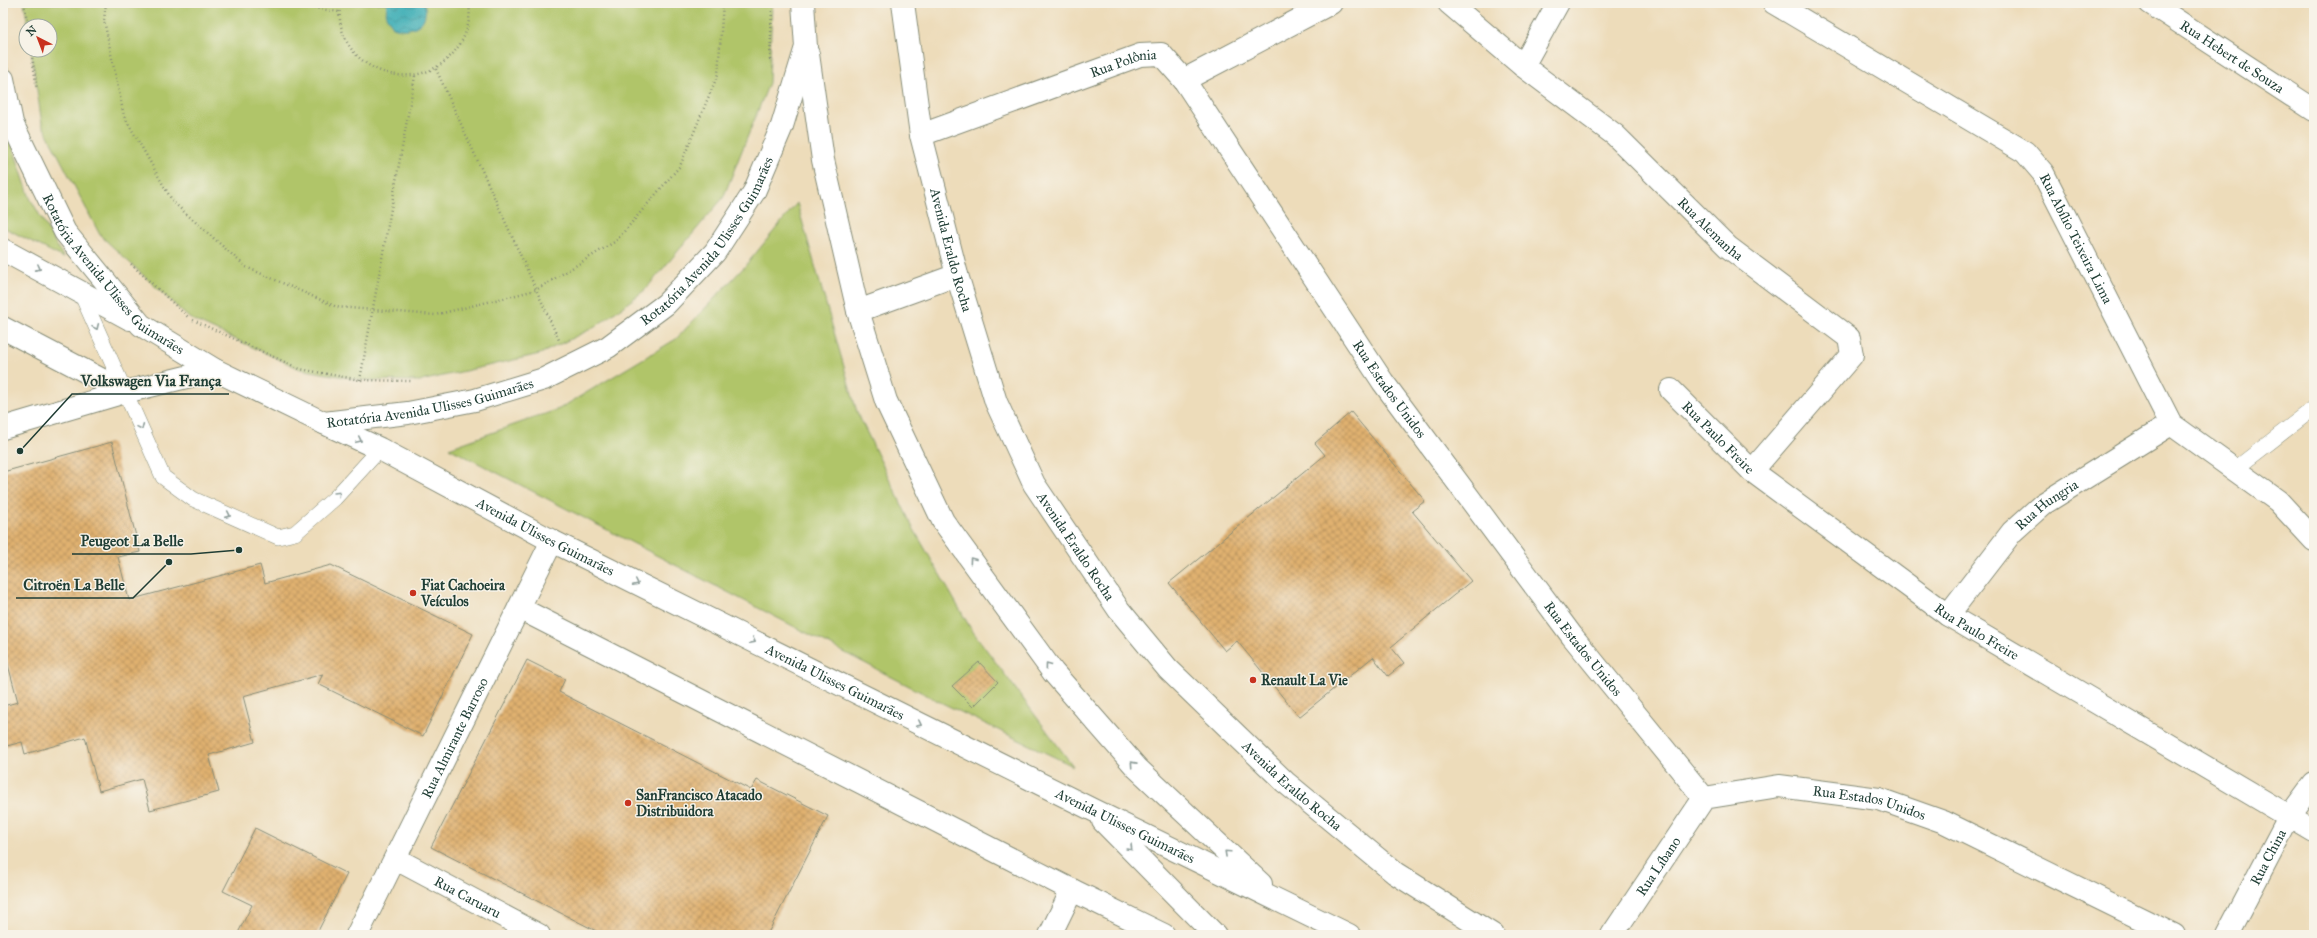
<svg xmlns="http://www.w3.org/2000/svg" width="2317" height="938" viewBox="0 0 2317 938" font-family="'IM FELL Great Primer',serif">
	<style>
		.green { fill: #b0c569; stroke: #68814e }
		.water { fill: url(#water-waves); stroke: #2e7675 }
		.building { fill: url(#building-cross-hatch) }
		.lines { fill: none; stroke-linecap: round; stroke-linejoin: round }
		.lane-casing { stroke: #868c77; stroke-width: 16 }
		.street-casing { stroke: #868c77; stroke-width: 24 }
		.primary-casing { stroke: #868c77; stroke-width: 24 }
		.path { stroke: #868c77; stroke-width: 2.5; stroke-dasharray: 1 3; stroke-linecap: butt }
		.lane { stroke: #fff; stroke-width: 15 }
		.street { stroke: #fff; stroke-width: 22 }
		.primary { stroke: #fff; stroke-width: 22 }
		.oneway { stroke: #8f9e9a }
		.poi-dot { fill: #c8321e; stroke: #f7f3e8; stroke-width: 1.5 }
		.labels { text-anchor: middle; dominant-baseline: central; stroke-width: 3; stroke-linejoin: round; paint-order: stroke }
		.street-label { font-size: 14px; fill: #1f3d34; stroke: #f7f3e8 }
		.poi-label { font-size: 14px; font-weight: bold; fill: #1f3d34; stroke: #f7f3e8; text-anchor: start }
		.leader { fill: none; stroke: #1f3d34; stroke-width: 1.5 }
		.callout-dot { fill: #1f3d34; stroke: #f7f3e8; stroke-width: 1.5 }
		.callout-label { font-size: 15px; text-anchor: middle; font-weight: bold; fill: #1f3d34; stroke: #f7f3e8; stroke-width: 3; stroke-linejoin: round; paint-order: stroke }
	</style>
	<defs>
		<pattern id="water-waves" width="16" height="10" patternUnits="userSpaceOnUse"><rect width="16" height="10" fill="#3daeb6"/><path d="M0 5q4-4 8 0t8 0" fill="none" stroke="#338f95"/></pattern>
		<pattern id="building-cross-hatch" width="8" height="8" patternUnits="userSpaceOnUse"><rect width="8" height="8" fill="#e0b170"/><path d="M0 0l8 8M0 8l8-8" fill="none" stroke="#b5915d"/></pattern>
	</defs>
	<rect width="100%" height="100%" fill="#f7f3e8"/>
	<filter id="ink" filterUnits="userSpaceOnUse"><feTurbulence type="fractalNoise" baseFrequency=".025" numOctaves="2"/><feDisplacementMap in="SourceGraphic" scale="8" xChannelSelector="R" yChannelSelector="G"/><feConvolveMatrix kernelMatrix="1 2 1 2 8 2 1 2 1" color-interpolation-filters="sRGB"/></filter>
	<filter id="wash" filterUnits="userSpaceOnUse"><feTurbulence type="fractalNoise" baseFrequency=".012" numOctaves="4" result="noise"/><feDisplacementMap in="SourceGraphic" scale="16" xChannelSelector="R" yChannelSelector="G"/><feGaussianBlur stdDeviation="0.9" result="paint"/><feColorMatrix in="noise" values="0 0 0 0 0 0 0 0 0 0 0 0 0 0 0 0 0 1.4 0 .05"/><feComposite in="paint" operator="in"/></filter>
	<g filter="url(#wash)">
		<rect width="100%" height="100%" fill="#eddcba"/>
		<g class="green">
			<polygon points="24,3 772,3 769,83 723,198 645,290 595,327 540,354 421,381 360,380 300,369 189,318 100,235 42,124 31,50 50,50 50,26 28,26"/>
			<polygon points="3,118 30,198 64,258 3,227"/>
			<polygon points="797,203 857,412 912,526 971,629 1073,766 940,702 449,448 559,409 676,339 746,265"/>
		</g>
		<path class="water" d="M387,3H424C431,24 411,34 393,27L386,16Z"/>
		<g id="blocks">
			<g class="building">
				<polygon points="1351,412 1425,501 1412,511 1471,581 1391,647 1404,663 1388,676 1373,657 1299,717 1237,641 1225,651 1169,583 1325,455 1315,443"/>
				<polygon points="112,442 140,552 118,557 129,600 260,565 265,583 331,565 473,634 423,736 318,684 323,674 243,696 255,742 209,755 219,792 150,810 142,779 99,791 85,737 25,754 22,742 3,747 3,706 18,702 3,646 3,472"/>
				<polygon points="527,660 565,679 559,692 751,790 757,780 828,816 767,935 604,935 431,847"/>
				<polygon points="979,662 998,682 973,707 952,686"/>
				<polygon points="255,828 347,874 316,935 237,935 252,905 223,891"/>
			</g>
		</g>
	</g>
	<g filter="url(#ink)">
		<use href="#blocks" fill-opacity="0" stroke="#868c77" stroke-width="1"/>
		<g class="lines">
			<g class="lane-casing">
				<g id="lane">
					<polyline points="80,291 163,477 193,499 278,537 295,533 335,498 380,449"/>
					<polyline points="2234,470 2314,408"/>
				</g>
			</g>
			<g class="street-casing">
				<g id="street">
					<path id="s1" d="M903,3L921,135L957,275L996,402L1034,484L1119,610L1168,669L1285,782L1395,873L1493,935"/>
					<path id="s2" d="M1449,3L1523,66L1615,135L1728,247L1849,338L1852,355L1752,471"/>
					<path id="s3" d="M1774,3L2025,152L2043,173L2171,424L2278,501L2314,540"/>
					<path id="s4" d="M2150,3L2314,110"/>
					<polyline points="1523,66 1558,3"/>
					<polyline points="1184,80 1331,3"/>
					<path id="s5" d="M921,135L1140,55L1161,54L1184,80L1383,382L1572,636L1704,798"/>
					<polyline points="858,311 957,275"/>
					<polyline points="3,328 125,392"/>
					<path id="s6" d="M1671,390L1752,471L1948,615L2314,831"/>
					<polyline points="3,428 125,392 215,370"/>
					<polyline points="519,608 1072,890 1164,935"/>
					<path id="s7" d="M1948,615L2012,532L2043,504L2171,424"/>
					<path id="s8" d="M1704,798L1779,786L1879,799L1944,822L2174,935"/>
					<path id="s9" d="M396,859L539,935"/>
					<path id="s10" d="M357,935L552,541"/>
					<polyline points="1050,935 1072,890"/>
					<path id="s11" d="M1612,935L1704,798"/>
					<path id="s12" d="M2227,935L2289,817L2314,783"/>
				</g>
			</g>
			<g class="primary-casing">
				<g id="primary">
					<polyline points="808,54 823,160 858,311 886,401 943,521 1053,672 1137,768 1261,884"/>
					<path id="s13" d="M3,79L12,123L65,232L141,325L215,370L324,423L408,413L475,400L544,379L608,347L666,304L715,252L754,192L782,126L806,47L803,3"/>
					<polyline points="3,250 130,319"/>
					<path id="s14" d="M324,423L380,449L552,541L1093,810L1349,935"/>
					<polyline points="1103,821 1215,935"/>
				</g>
			</g>
			<g class="path">
				<polyline points="24,3 28,26"/>
				<polyline points="106,3 104,20 124,116 173,202 246,267 337,307 435,315 536,290 616,241 680,166 718,74 723,3"/>
				<polyline points="282,3 339,12"/>
				<path d="M340,3C332,73 423,103 460,44C468,31 471,17 469,3"/>
				<polyline points="31,50 37,89"/>
				<polyline points="770,60 772,8"/>
				<polyline points="436,69 559,340"/>
				<polyline points="131,264 189,318"/>
				<polyline points="193,320 300,369 360,380 411,381"/>
				<polyline points="360,380 415,76"/>
			</g>
			<use href="#lane" class="lane"/>
			<use href="#street" class="street"/>
			<use href="#primary" class="primary"/>
		</g>
		<defs><path id="oneway-chevron" d="M-2-3.5L2.5 0L-2 3.5" fill="none" stroke-width="1.6" stroke-linecap="round" stroke-linejoin="round"/></defs>
		<g class="oneway">
			<use href="#oneway-chevron" transform="translate(38 268) rotate(28)"/>
			<use href="#oneway-chevron" transform="translate(96 327) rotate(66)"/>
			<use href="#oneway-chevron" transform="translate(141 427) rotate(66)"/>
			<use href="#oneway-chevron" transform="translate(359 440) rotate(25)"/>
			<use href="#oneway-chevron" transform="translate(338 494) rotate(-46)"/>
			<use href="#oneway-chevron" transform="translate(228 515) rotate(24)"/>
			<use href="#oneway-chevron" transform="translate(972 560) rotate(-126)"/>
			<use href="#oneway-chevron" transform="translate(636 583) rotate(26)"/>
			<use href="#oneway-chevron" transform="translate(753 641) rotate(26)"/>
			<use href="#oneway-chevron" transform="translate(1048 665) rotate(-126)"/>
			<use href="#oneway-chevron" transform="translate(919 724) rotate(26)"/>
			<use href="#oneway-chevron" transform="translate(1133 764) rotate(-132)"/>
			<use href="#oneway-chevron" transform="translate(1130 848) rotate(45)"/>
			<use href="#oneway-chevron" transform="translate(1227 853) rotate(-137)"/>
		</g>
	</g>
	<g class="poi-dot">
		<circle cx="413" cy="593" r="4"/>
		<circle cx="1253" cy="680" r="4"/>
		<circle cx="628" cy="803" r="4"/>
	</g>
	<g class="labels">
		<g class="street-label">
			<text stroke="none"><textPath href="#s4" startOffset="98">Rua Hebert de Souza</textPath></text>
			<text stroke="none"><textPath href="#s5" startOffset="215">Rua Polônia</textPath></text>
			<text stroke="none"><textPath href="#s2" startOffset="346">Rua Alemanha</textPath></text>
			<text stroke="none"><textPath href="#s13" startOffset="938">Rotatória Avenida Ulisses Guimarães</textPath></text>
			<text stroke="none"><textPath href="#s3" startOffset="393">Rua Abílio Teixeira Lima</textPath></text>
			<text stroke="none"><textPath href="#s1" startOffset="252">Avenida Eraldo Rocha</textPath></text>
			<text stroke="none"><textPath href="#s13" startOffset="230">Rotatória Avenida Ulisses Guimarães</textPath></text>
			<text stroke="none"><textPath href="#s5" startOffset="660">Rua Estados Unidos</textPath></text>
			<text stroke="none"><textPath href="#s13" startOffset="602">Rotatória Avenida Ulisses Guimarães</textPath></text>
			<text stroke="none"><textPath href="#s6" startOffset="67">Rua Paulo Freire</textPath></text>
			<text stroke="none"><textPath href="#s7" startOffset="149">Rua Hungria</textPath></text>
			<text stroke="none"><textPath href="#s14" startOffset="249">Avenida Ulisses Guimarães</textPath></text>
			<text stroke="none"><textPath href="#s1" startOffset="576">Avenida Eraldo Rocha</textPath></text>
			<text stroke="none"><textPath href="#s6" startOffset="391">Rua Paulo Freire</textPath></text>
			<text stroke="none"><textPath href="#s5" startOffset="984">Rua Estados Unidos</textPath></text>
			<text stroke="none"><textPath href="#s14" startOffset="573">Avenida Ulisses Guimarães</textPath></text>
			<text stroke="none"><textPath href="#s10" startOffset="220">Rua Almirante Barroso</textPath></text>
			<text stroke="none"><textPath href="#s1" startOffset="900">Avenida Eraldo Rocha</textPath></text>
			<text stroke="none"><textPath href="#s8" startOffset="168">Rua Estados Unidos</textPath></text>
			<text stroke="none"><textPath href="#s14" startOffset="897">Avenida Ulisses Guimarães</textPath></text>
			<text stroke="none"><textPath href="#s12" startOffset="88">Rua China</textPath></text>
			<text stroke="none"><textPath href="#s11" startOffset="83">Rua Líbano</textPath></text>
			<text stroke="none"><textPath href="#s9" startOffset="81">Rua Caruaru</textPath></text>
		</g>
		<g class="poi-label">
			<text x="421" y="585">Fiat Cachoeira<tspan x="421" dy="16">Veículos</tspan></text>
			<text x="1261" y="680">Renault La Vie</text>
			<text x="636" y="795">SanFrancisco Atacado<tspan x="636" dy="16">Distribuidora</tspan></text>
		</g>
	</g>
	<path class="leader" d="M20 451L72 394H229M239 550L191 554H72M169 562L133 598H16"/>
	<g class="callout-dot">
		<circle cx="20" cy="451" r="4"/>
		<circle cx="239" cy="550" r="4"/>
		<circle cx="169" cy="562" r="4"/>
	</g>
	<g class="callout-label">
		<text x="151" y="386">Volkswagen Via França</text>
		<text x="132" y="546">Peugeot La Belle</text>
		<text x="74" y="590">Citroën La Belle</text>
	</g>
	<rect width="2317" height="938" fill="none" stroke="#f7f3e8" stroke-width="16"/>
	<g transform="translate(38 38) rotate(318)"><circle r="19" fill="#f7f3e8" stroke="#a1aaa0"/>
	<path d="M0-3L7 15L0 10L-7 15Z" fill="#c8321e"/>
	<text y="-6" font-size="11" font-weight="bold" text-anchor="middle" fill="#1f3d34">N</text>
	</g>
</svg>
